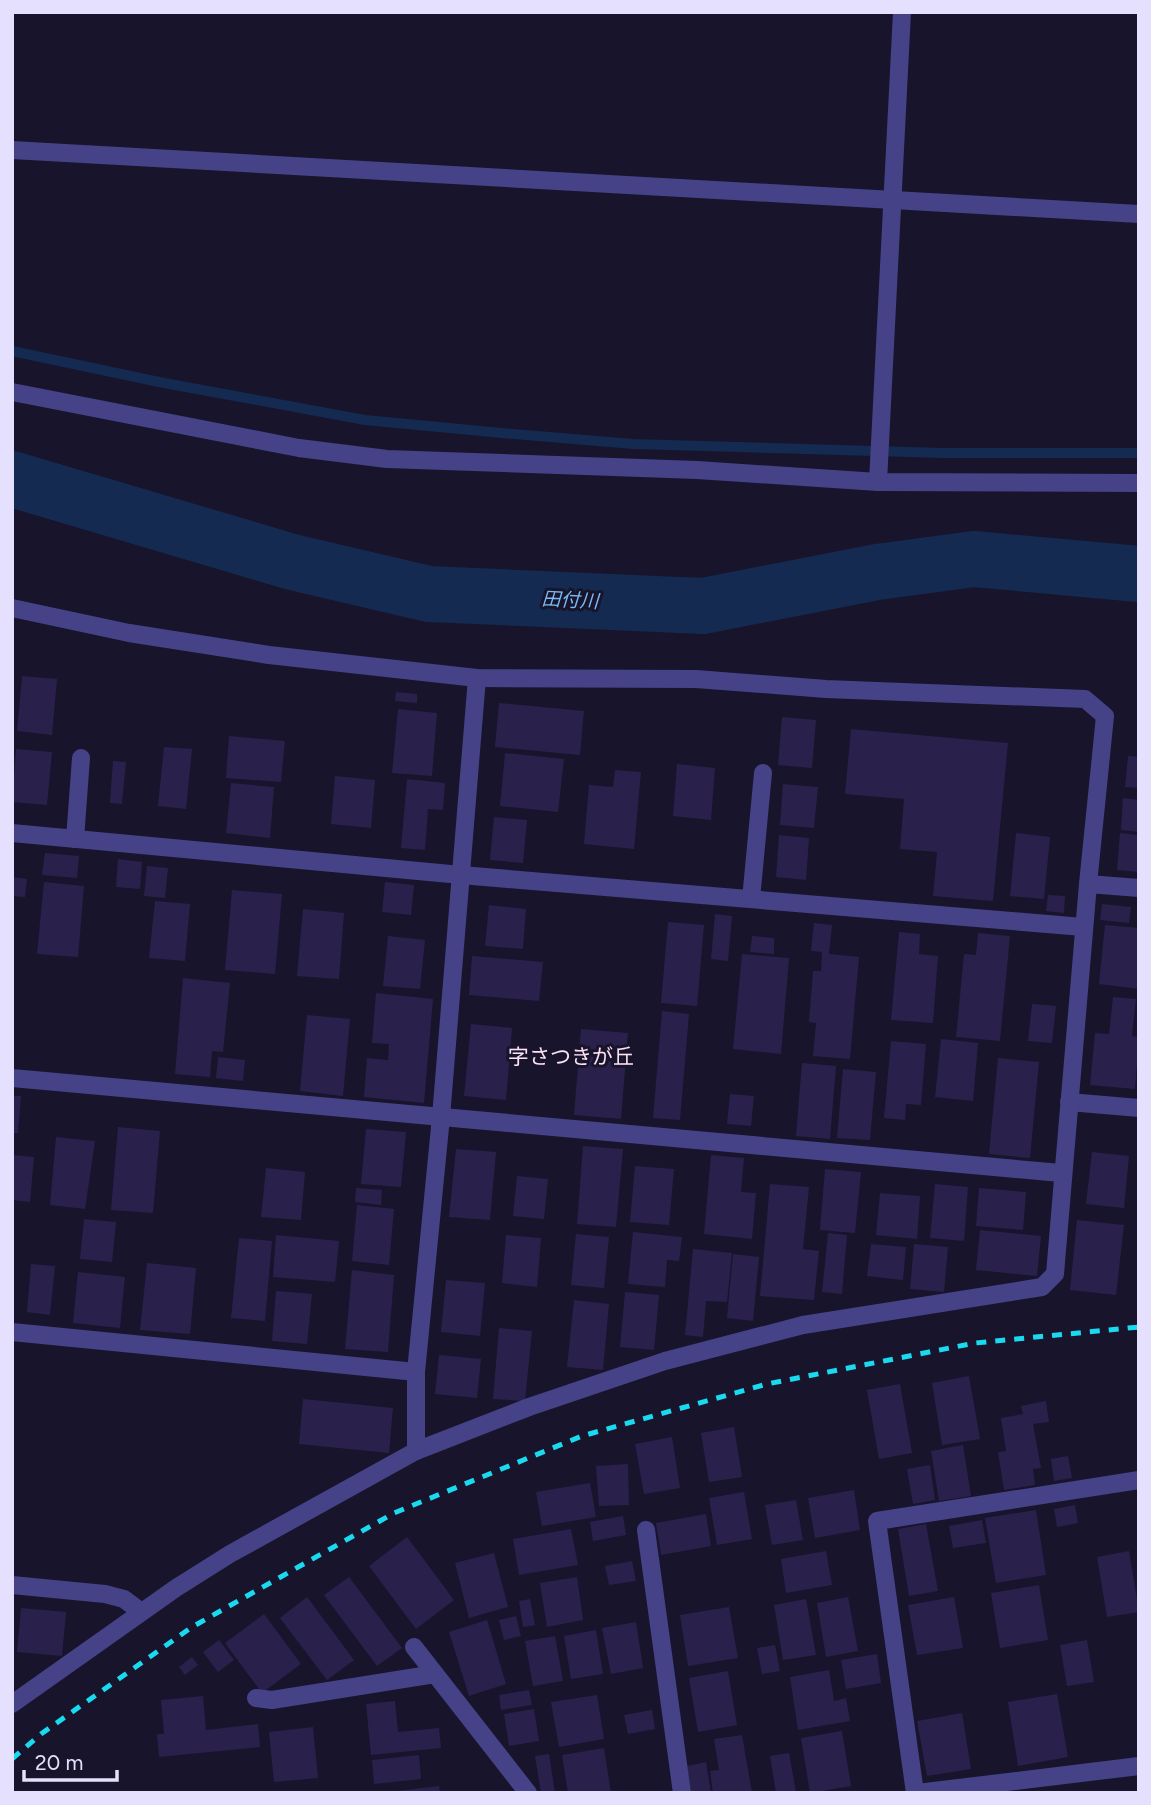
<svg xmlns="http://www.w3.org/2000/svg" width="1151" height="1805" viewBox="0 0 1151 1805" font-family="Figtree,'Noto Sans JP',sans-serif">
	<style>
		.lines { fill: none; stroke-linecap: round; stroke-linejoin: round }
		.stream { stroke: #142a50; stroke-width: 10 }
		.river { stroke: #142a50; stroke-width: 56 }
		.building { fill: #29214b }
		.minor { stroke: #454287; stroke-width: 18 }
		.rail { stroke: #1adaef; stroke-width: 5; stroke-dasharray: 10 9; stroke-linecap: butt }
		.labels { text-anchor: middle; dominant-baseline: central; stroke-width: 6; stroke-linejoin: round; paint-order: stroke }
		.water-label { font-size: 19px; font-style: italic; fill: #76baf6; stroke: #18142c }
		.quarter-label { font-size: 21px; fill: #fde2f3; stroke: #18142c }
	</style>
	<rect width="100%" height="100%" fill="#18142c"/>
	<g class="lines">
		<polyline class="stream" points="12,351 159,382 365,420 502,433 633,444 944,453 1139,453"/>
		<polyline class="river" points="12,479 292,562 429,594 703,606 877,572 974,559 1139,574"/>
	</g>
	<g class="building">
		<polygon points="22,676 57,679 52,735 17,731"/>
		<polygon points="396,692 417,694 417,703 395,701"/>
		<polygon points="499,703 584,711 580,755 495,747"/>
		<polygon points="398,709 437,713 432,776 392,773"/>
		<polygon points="782,717 816,720 812,768 778,765"/>
		<polygon points="851,729 1008,743 993,901 933,896 937,852 900,849 904,799 845,794"/>
		<polygon points="229,736 285,741 281,782 226,778"/>
		<polygon points="164,747 192,749 186,809 158,806"/>
		<polygon points="16,749 52,752 47,805 12,802"/>
		<polygon points="505,753 564,759 558,812 500,806"/>
		<polygon points="1128,756 1139,757 1139,788 1125,787"/>
		<polygon points="113,761 126,762 122,804 110,803"/>
		<polygon points="677,764 715,768 711,820 673,816"/>
		<polygon points="615,770 641,772 634,849 584,844 589,785 613,787"/>
		<polygon points="335,776 375,780 371,828 331,824"/>
		<polygon points="407,779 445,783 443,810 428,809 425,850 401,848"/>
		<polygon points="231,783 274,787 270,838 226,833"/>
		<polygon points="783,784 818,787 814,828 780,825"/>
		<polygon points="1123,798 1139,800 1139,832 1121,830"/>
		<polygon points="494,817 527,820 523,863 490,860"/>
		<polygon points="1016,833 1050,837 1044,899 1010,896"/>
		<polygon points="1120,833 1139,835 1139,872 1117,870"/>
		<polygon points="779,835 809,838 806,880 776,877"/>
		<polygon points="45,853 79,856 77,878 42,875"/>
		<polygon points="118,859 142,862 140,889 116,887"/>
		<polygon points="147,866 168,868 165,898 144,896"/>
		<polygon points="12,877 27,879 25,897 12,896"/>
		<polygon points="44,882 84,886 78,957 37,954"/>
		<polygon points="385,882 414,885 411,915 382,912"/>
		<polygon points="232,890 282,894 275,974 225,970"/>
		<polygon points="1048,895 1065,896 1064,913 1046,911"/>
		<polygon points="155,901 190,904 185,961 149,958"/>
		<polygon points="1102,904 1131,907 1129,923 1100,920"/>
		<polygon points="489,905 526,909 523,949 485,946"/>
		<polygon points="303,909 344,913 339,979 297,976"/>
		<polygon points="715,914 732,916 728,961 711,959"/>
		<polygon points="668,922 704,925 697,1006 661,1003"/>
		<polygon points="814,923 832,925 829,954 859,957 850,1059 813,1056 816,1023 809,1022 813,971 821,971 822,952 811,951"/>
		<polygon points="1105,925 1139,928 1139,989 1099,984"/>
		<polygon points="899,932 920,934 919,954 938,956 933,1023 891,1020"/>
		<polygon points="978,933 1010,936 1000,1041 956,1037 964,954 976,955"/>
		<polygon points="388,936 425,940 420,989 383,986"/>
		<polygon points="752,936 774,938 774,954 750,952"/>
		<polygon points="742,954 789,958 781,1054 733,1049"/>
		<polygon points="472,956 543,962 539,1001 469,995"/>
		<polygon points="183,978 230,983 223,1052 212,1051 210,1077 175,1074"/>
		<polygon points="376,993 433,999 424,1103 364,1097 367,1058 388,1060 389,1044 372,1043"/>
		<polygon points="1113,997 1136,999 1132,1036 1139,1037 1135,1089 1090,1085 1095,1033 1109,1034"/>
		<polygon points="1032,1004 1056,1006 1052,1043 1028,1041"/>
		<polygon points="662,1011 689,1014 680,1120 653,1118"/>
		<polygon points="307,1015 350,1019 343,1096 300,1091"/>
		<polygon points="471,1024 512,1028 506,1100 464,1096"/>
		<polygon points="581,1029 628,1033 621,1119 574,1115"/>
		<polygon points="941,1039 978,1043 973,1101 935,1097"/>
		<polygon points="891,1041 926,1044 921,1105 906,1104 905,1120 884,1118"/>
		<polygon points="218,1057 245,1060 243,1081 216,1078"/>
		<polygon points="998,1058 1039,1062 1030,1158 989,1154"/>
		<polygon points="802,1063 836,1066 830,1139 796,1136"/>
		<polygon points="843,1069 876,1072 870,1140 837,1138"/>
		<polygon points="730,1094 754,1096 751,1126 727,1124"/>
		<polygon points="12,1096 21,1096 18,1133 12,1133"/>
		<polygon points="118,1127 160,1131 153,1213 111,1210"/>
		<polygon points="366,1129 406,1132 401,1187 361,1184"/>
		<polygon points="56,1137 95,1141 85,1209 50,1205"/>
		<polygon points="583,1146 623,1149 616,1227 577,1224"/>
		<polygon points="456,1149 496,1152 490,1220 449,1217"/>
		<polygon points="1092,1152 1129,1156 1124,1208 1086,1204"/>
		<polygon points="12,1155 34,1157 30,1202 12,1200"/>
		<polygon points="711,1155 744,1158 741,1192 756,1193 752,1239 704,1234"/>
		<polygon points="635,1166 674,1169 669,1225 630,1222"/>
		<polygon points="266,1168 305,1172 301,1220 261,1217"/>
		<polygon points="825,1169 861,1172 855,1233 820,1230"/>
		<polygon points="517,1176 548,1179 544,1219 513,1216"/>
		<polygon points="770,1184 809,1187 803,1249 819,1251 814,1300 760,1296"/>
		<polygon points="935,1184 968,1187 964,1241 930,1238"/>
		<polygon points="356,1188 382,1190 381,1205 355,1202"/>
		<polygon points="979,1188 1026,1192 1023,1230 976,1226"/>
		<polygon points="880,1193 920,1196 917,1239 876,1235"/>
		<polygon points="357,1205 394,1209 389,1265 352,1261"/>
		<polygon points="84,1219 116,1222 112,1262 80,1259"/>
		<polygon points="1077,1220 1124,1225 1116,1295 1070,1290"/>
		<polygon points="980,1230 1041,1236 1037,1276 976,1270"/>
		<polygon points="633,1232 682,1237 679,1261 667,1260 665,1287 628,1284"/>
		<polygon points="828,1233 847,1235 842,1294 822,1292"/>
		<polygon points="576,1234 609,1237 604,1288 571,1285"/>
		<polygon points="276,1235 339,1241 335,1282 273,1277"/>
		<polygon points="506,1235 541,1238 537,1287 502,1283"/>
		<polygon points="239,1238 272,1241 265,1321 231,1318"/>
		<polygon points="871,1244 906,1247 903,1280 867,1276"/>
		<polygon points="914,1244 948,1247 944,1292 910,1289"/>
		<polygon points="693,1249 732,1253 727,1302 706,1301 703,1337 685,1335"/>
		<polygon points="733,1254 759,1257 753,1321 727,1318"/>
		<polygon points="147,1263 196,1268 190,1334 140,1330"/>
		<polygon points="31,1264 55,1266 50,1315 27,1312"/>
		<polygon points="352,1270 394,1275 388,1352 345,1349"/>
		<polygon points="78,1272 125,1277 120,1328 73,1323"/>
		<polygon points="446,1280 485,1283 480,1336 441,1332"/>
		<polygon points="276,1291 312,1294 307,1344 272,1341"/>
		<polygon points="625,1292 659,1295 654,1350 620,1347"/>
		<polygon points="574,1300 609,1304 603,1370 567,1367"/>
		<polygon points="499,1328 532,1331 525,1401 493,1399"/>
		<polygon points="439,1355 481,1359 477,1398 435,1394"/>
		<polygon points="969,1376 980,1439 942,1445 932,1383"/>
		<polygon points="900,1384 912,1453 879,1459 867,1390"/>
		<polygon points="303,1399 393,1408 389,1453 299,1444"/>
		<polygon points="1046,1401 1049,1422 1033,1424 1041,1468 1033,1469 1035,1485 1004,1490 998,1452 1006,1451 1001,1418 1023,1414 1021,1406"/>
		<polygon points="734,1427 742,1477 709,1482 701,1433"/>
		<polygon points="672,1437 680,1488 644,1494 635,1444"/>
		<polygon points="963,1445 971,1496 939,1501 931,1451"/>
		<polygon points="1068,1456 1072,1478 1054,1481 1051,1459"/>
		<polygon points="628,1464 629,1505 599,1506 596,1466"/>
		<polygon points="930,1465 935,1500 913,1504 907,1469"/>
		<polygon points="590,1483 596,1517 542,1526 536,1492"/>
		<polygon points="854,1490 860,1530 815,1538 808,1498"/>
		<polygon points="744,1492 752,1539 717,1545 709,1498"/>
		<polygon points="796,1500 803,1540 772,1545 765,1505"/>
		<polygon points="1075,1505 1078,1523 1057,1527 1054,1509"/>
		<polygon points="1036,1510 1046,1575 996,1583 985,1518"/>
		<polygon points="706,1514 711,1546 661,1555 656,1523"/>
		<polygon points="623,1516 626,1535 593,1541 590,1522"/>
		<polygon points="982,1520 986,1543 953,1548 949,1526"/>
		<polygon points="926,1524 938,1591 909,1596 898,1529"/>
		<polygon points="571,1529 578,1565 519,1575 513,1539"/>
		<polygon points="407,1537 454,1600 416,1629 369,1566"/>
		<polygon points="826,1551 832,1585 786,1593 781,1559"/>
		<polygon points="1129,1551 1139,1612 1107,1617 1097,1557"/>
		<polygon points="494,1553 508,1607 469,1618 455,1563"/>
		<polygon points="632,1561 636,1581 609,1585 605,1566"/>
		<polygon points="349,1577 402,1648 377,1666 324,1595"/>
		<polygon points="577,1577 583,1620 547,1627 540,1583"/>
		<polygon points="1039,1585 1048,1640 1000,1648 991,1593"/>
		<polygon points="307,1597 354,1660 327,1680 280,1618"/>
		<polygon points="848,1597 858,1651 826,1657 817,1603"/>
		<polygon points="954,1597 963,1648 917,1655 908,1605"/>
		<polygon points="530,1599 535,1625 523,1627 519,1601"/>
		<polygon points="806,1599 816,1655 783,1660 774,1605"/>
		<polygon points="729,1607 738,1658 688,1666 680,1615"/>
		<polygon points="21,1608 66,1612 62,1656 17,1652"/>
		<polygon points="264,1614 301,1664 262,1693 225,1643"/>
		<polygon points="516,1616 521,1636 504,1640 499,1620"/>
		<polygon points="487,1620 506,1684 469,1696 449,1632"/>
		<polygon points="636,1622 643,1668 611,1674 602,1628"/>
		<polygon points="596,1630 603,1674 571,1679 564,1636"/>
		<polygon points="555,1636 563,1681 533,1686 525,1641"/>
		<polygon points="219,1640 234,1660 218,1672 203,1652"/>
		<polygon points="1087,1640 1094,1682 1067,1686 1060,1645"/>
		<polygon points="775,1645 780,1671 762,1674 757,1648"/>
		<polygon points="877,1654 881,1683 846,1689 841,1660"/>
		<polygon points="192,1657 198,1665 185,1675 179,1667"/>
		<polygon points="829,1670 834,1701 846,1698 850,1721 798,1730 790,1677"/>
		<polygon points="728,1671 737,1725 698,1732 689,1678"/>
		<polygon points="529,1690 532,1705 501,1710 499,1695"/>
		<polygon points="1057,1694 1068,1757 1018,1766 1008,1702"/>
		<polygon points="597,1695 604,1739 559,1747 551,1702"/>
		<polygon points="203,1696 206,1730 258,1724 260,1747 159,1757 157,1734 164,1734 161,1700"/>
		<polygon points="395,1701 398,1732 439,1728 441,1748 371,1755 366,1704"/>
		<polygon points="534,1709 539,1741 509,1746 504,1714"/>
		<polygon points="652,1710 655,1729 628,1734 624,1715"/>
		<polygon points="962,1713 971,1769 927,1776 917,1721"/>
		<polygon points="313,1727 318,1778 274,1782 269,1732"/>
		<polygon points="842,1731 851,1786 810,1793 801,1738"/>
		<polygon points="742,1735 752,1793 713,1793 710,1771 719,1770 714,1739"/>
		<polygon points="604,1748 611,1793 568,1793 562,1755"/>
		<polygon points="789,1753 796,1792 776,1793 770,1756"/>
		<polygon points="549,1754 555,1793 541,1793 535,1756"/>
		<polygon points="419,1755 421,1779 374,1784 372,1760"/>
		<polygon points="706,1762 711,1793 691,1793 687,1766"/>
		<polygon points="439,1786 440,1793 397,1793 397,1791"/>
	</g>
	<g class="lines">
		<g class="minor">
			<polyline points="12,150 1139,214"/>
			<polyline points="12,392 299,448 387,459 697,470 878,482 1139,483"/>
			<polyline points="878,482 902,12"/>
			<polyline points="12,608 129,633 269,655 477,678 696,679 826,689 1085,699 1105,716 1088,884"/>
			<polyline points="12,833 461,875 1083,927"/>
			<polyline points="75,839 81,758"/>
			<polyline points="751,899 763,773"/>
			<polyline points="12,1078 1061,1173"/>
			<polyline points="1069,1102 1139,1108"/>
			<polyline points="12,1332 416,1372"/>
			<polyline points="416,1451 416,1372 441,1117 477,678"/>
			<polyline points="646,1530 682,1793"/>
			<polyline points="12,1585 105,1594 124,1599 141,1612"/>
			<polyline points="414,1647 528,1793"/>
			<polyline points="256,1698 272,1700 435,1674"/>
			<polyline points="12,1704 176,1588 230,1554 416,1451 529,1407 665,1361 803,1325 1042,1287 1055,1274 1088,884 1139,888"/>
			<polyline points="915,1793 877,1521 1139,1480"/>
			<polyline points="917,1793 1139,1766"/>
		</g>
		<polyline class="rail" points="12,1759 41,1734 192,1627 394,1513 582,1436 767,1384 975,1343 1139,1327"/>
	</g>
	<g class="labels">
		<g class="water-label">
			<text transform="translate(570 600) rotate(3)">田付川</text>
		</g>
		<g class="quarter-label">
			<text x="571" y="1056">字さつきが丘</text>
		</g>
	</g>
	<rect width="1151" height="1805" fill="none" stroke="#e4e0fd" stroke-width="28"/>
	<path d="M24 1770v10h93v-10" fill="none" stroke="#e4e0fd" stroke-width="3.5"/>
	<text x="35" y="1770" font-size="21" fill="#e4e0fd" stroke="#18142c" stroke-width="5" paint-order="stroke">20 m</text>
</svg>
